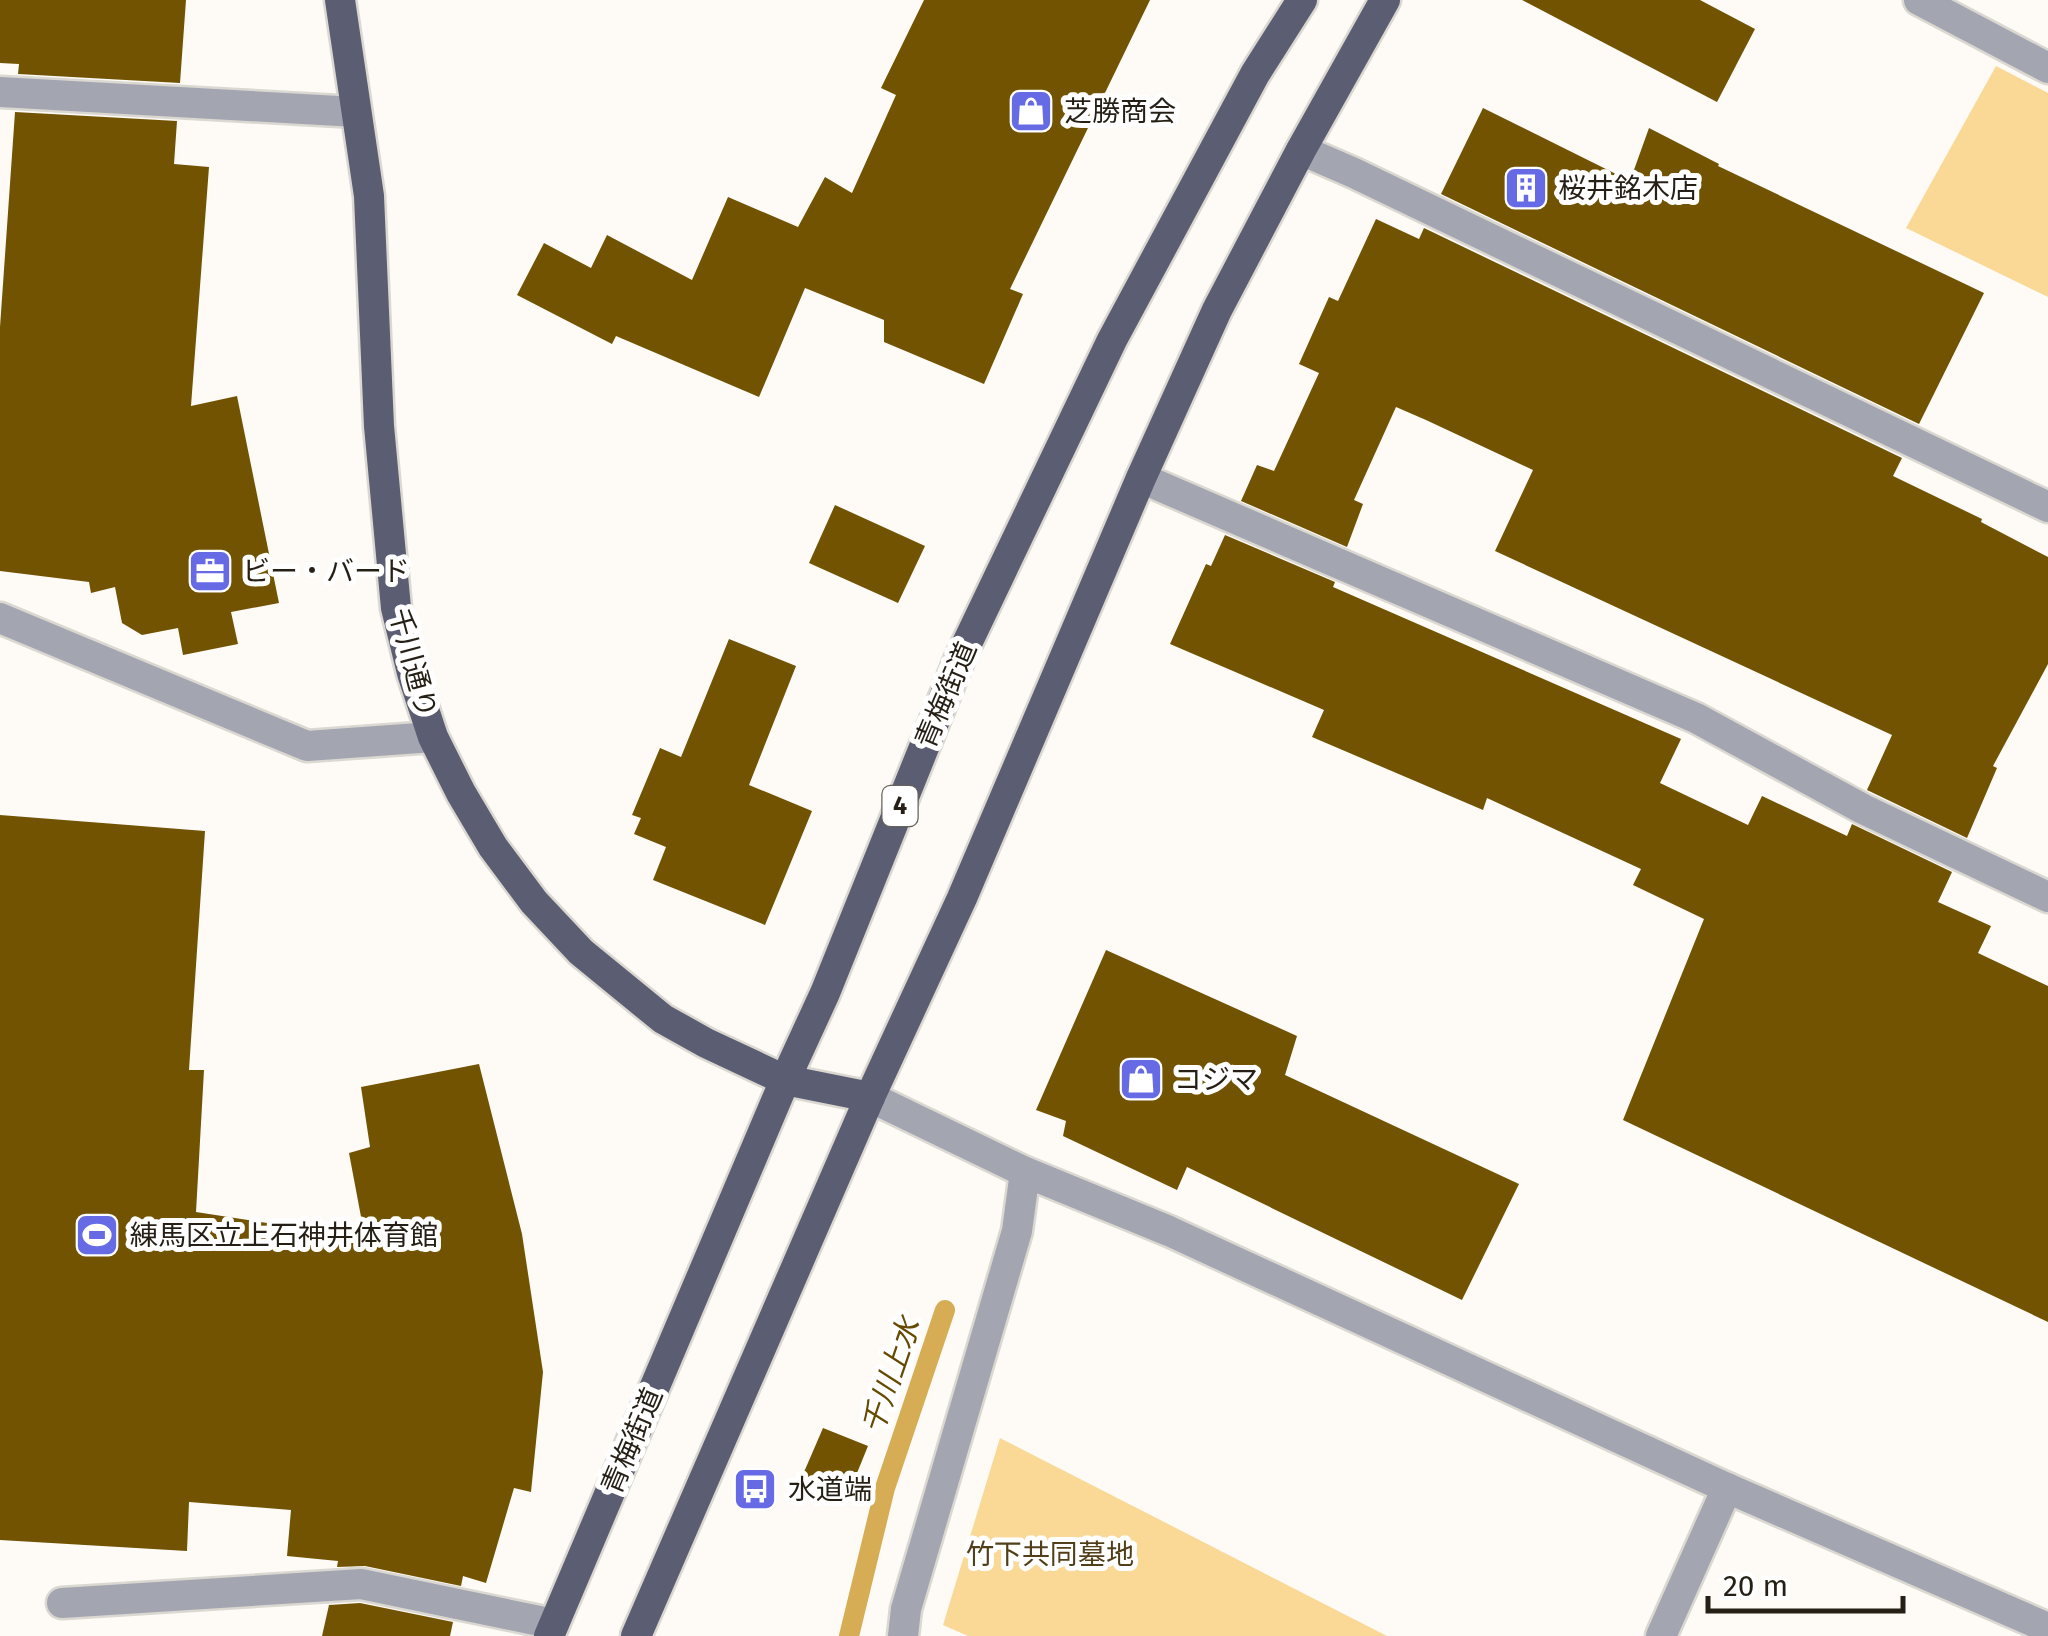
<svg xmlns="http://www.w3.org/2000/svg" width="2048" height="1636" viewBox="0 0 2048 1636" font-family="'Fira Sans','Noto Sans JP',sans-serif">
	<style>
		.green { fill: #fad896 }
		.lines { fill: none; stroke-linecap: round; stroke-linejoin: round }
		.stream { stroke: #d6ac54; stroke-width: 20 }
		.building { fill: #715302 }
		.minor-casing { stroke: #dbd8d2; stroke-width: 35 }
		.major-casing { stroke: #dbd8d2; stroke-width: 35 }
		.minor { stroke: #a3a5b1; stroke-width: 30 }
		.major { stroke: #5b5e73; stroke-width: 30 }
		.labels { text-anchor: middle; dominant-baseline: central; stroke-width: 10; stroke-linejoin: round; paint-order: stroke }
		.shield { fill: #fff; stroke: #66625b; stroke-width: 2.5 }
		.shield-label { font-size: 25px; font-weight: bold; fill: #251f15 }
		.poi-label { font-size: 28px; fill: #251f15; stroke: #fff; text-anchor: start }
		.street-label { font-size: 28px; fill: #251f15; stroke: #fff }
		.park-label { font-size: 28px; fill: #503f19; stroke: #fff }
		.water-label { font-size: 30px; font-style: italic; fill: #664a00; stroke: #fff }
	</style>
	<rect width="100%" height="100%" fill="#fefbf6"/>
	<g class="green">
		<polygon points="1996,66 2048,93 2048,297 1906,228"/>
		<polygon points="1000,1438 1387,1636 968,1636 943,1625"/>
	</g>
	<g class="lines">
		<polyline class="stream" points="849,1636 885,1488 945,1310"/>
	</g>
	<g class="building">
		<polygon points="0,0 186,0 180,83 18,74 19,64 0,63"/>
		<polygon points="924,0 1150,0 1010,289 1023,294 984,384 884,342 884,320 805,288 759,397 616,336 612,344 517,295 544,243 591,268 607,235 692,280 728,197 798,227 825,177 852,193 896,95 881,88"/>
		<polygon points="1522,0 1700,0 1755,29 1717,102"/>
		<polygon points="1483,108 1630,181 1649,128 1719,164 1718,166 1984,293 1919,424 1441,194"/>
		<polygon points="15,112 177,121 174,164 209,167 191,406 237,396 279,603 231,612 238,644 183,655 178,628 142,635 122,623 115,587 91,593 89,582 0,571 0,327"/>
		<polygon points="1376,219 1419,239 1424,228 1902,458 1893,476 1982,519 1981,522 2048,557 2048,664 1993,766 1997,768 1967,838 1867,790 1892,735 1495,551 1533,470 1426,420 1396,407 1354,500 1363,504 1347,547 1241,501 1257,465 1274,471 1319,373 1299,364 1329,297 1338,301"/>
		<polygon points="835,505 925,546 898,603 809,563"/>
		<polygon points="1225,535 1335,582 1333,587 1681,739 1660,783 1748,825 1762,796 1847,836 1852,824 1952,872 1938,902 1991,926 1978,953 2048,986 2048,1322 1623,1120 1704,919 1633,885 1641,869 1487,798 1483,810 1312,737 1324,710 1170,644 1206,564 1211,566"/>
		<polygon points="729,639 796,666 749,785 812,811 765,925 653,880 666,847 634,834 641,818 632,815 660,748 681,757"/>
		<polygon points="0,815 205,831 189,1070 204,1070 196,1212 365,1238 349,1153 370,1147 361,1087 479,1064 522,1234 543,1372 531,1492 514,1488 486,1583 463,1576 461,1586 365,1566 337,1567 338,1561 287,1556 291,1510 189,1502 187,1551 0,1540"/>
		<polygon points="1106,950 1297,1036 1285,1075 1519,1184 1462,1300 1187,1167 1177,1190 1063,1136 1066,1121 1036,1110"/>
		<polygon points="823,1428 868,1446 844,1505 798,1486"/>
		<polygon points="360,1603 453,1622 450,1636 322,1636 329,1605"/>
	</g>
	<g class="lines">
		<g class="minor-casing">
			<g id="minor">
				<polyline points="1919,0 2048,68"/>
				<polyline points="0,92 356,112"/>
				<polyline points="1301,150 1354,173 2048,507"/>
				<polyline points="1141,478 1696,718 1863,809 2048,897"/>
				<polyline points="0,618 307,746 433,737"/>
				<polyline points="870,1097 1025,1172 1169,1231 1727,1488 2048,1628"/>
				<polyline points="62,1603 361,1584 554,1624"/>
				<polyline points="903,1636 906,1609 1017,1231 1025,1172"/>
				<polyline points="1661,1636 1727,1488"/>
			</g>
		</g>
		<g class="major-casing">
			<g id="major">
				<polyline points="340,0 369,196 379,426 396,608 412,673 433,737 461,793 493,847 534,902 581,952 663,1019 706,1043 785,1080 870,1097"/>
				<polyline points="549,1636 785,1080 825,993 960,658 1112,340 1255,74 1302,0"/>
				<polyline points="636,1636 870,1097 962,898 1141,478 1217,310 1301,150 1385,0"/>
			</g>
		</g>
		<use href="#minor" class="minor"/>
		<use href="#major" class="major"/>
	</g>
	<defs>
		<g id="shop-square" transform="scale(2.25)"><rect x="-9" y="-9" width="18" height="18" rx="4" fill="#666ae4" stroke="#fff"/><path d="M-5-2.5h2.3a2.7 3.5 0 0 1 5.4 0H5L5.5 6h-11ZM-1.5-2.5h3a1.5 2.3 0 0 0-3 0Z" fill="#fff"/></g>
		<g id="building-square" transform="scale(2.25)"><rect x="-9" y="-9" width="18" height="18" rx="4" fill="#666ae4" stroke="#fff"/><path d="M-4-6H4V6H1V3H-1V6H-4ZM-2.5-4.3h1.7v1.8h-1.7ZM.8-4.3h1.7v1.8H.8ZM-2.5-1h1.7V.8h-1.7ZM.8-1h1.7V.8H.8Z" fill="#fff"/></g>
		<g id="office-square" transform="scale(2.25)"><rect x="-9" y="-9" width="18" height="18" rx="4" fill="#666ae4" stroke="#fff"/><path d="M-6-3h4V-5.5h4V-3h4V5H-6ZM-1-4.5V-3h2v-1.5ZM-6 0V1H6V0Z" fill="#fff"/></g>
		<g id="stadium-square" transform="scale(2.25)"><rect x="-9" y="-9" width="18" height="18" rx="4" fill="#666ae4" stroke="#fff"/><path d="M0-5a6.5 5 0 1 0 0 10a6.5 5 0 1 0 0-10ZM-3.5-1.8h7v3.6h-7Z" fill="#fff"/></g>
		<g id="bus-square" transform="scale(2.25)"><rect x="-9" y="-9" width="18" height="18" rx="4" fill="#666ae4" stroke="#fff"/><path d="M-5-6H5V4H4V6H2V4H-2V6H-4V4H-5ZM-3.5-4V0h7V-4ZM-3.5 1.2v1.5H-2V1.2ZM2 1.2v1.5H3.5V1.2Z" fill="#fff"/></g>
	</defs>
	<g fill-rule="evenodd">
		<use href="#shop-square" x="1031" y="111"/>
		<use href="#building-square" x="1526" y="188"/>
		<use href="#office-square" x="210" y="571"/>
		<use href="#shop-square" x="1141" y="1079"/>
		<use href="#stadium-square" x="97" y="1235"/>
		<use href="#bus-square" x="755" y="1489"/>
	</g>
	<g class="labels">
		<rect class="shield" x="882.5" y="786" width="35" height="40" rx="8"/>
		<g class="shield-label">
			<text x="900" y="806">4</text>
		</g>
		<g class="poi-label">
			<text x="1064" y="111">芝勝商会</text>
			<text x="1558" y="188">桜井銘木店</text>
			<text x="242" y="571">ビー・バード</text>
			<text x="1174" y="1079">コジマ</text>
			<text x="130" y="1235">練馬区立上石神井体育館</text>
			<text x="788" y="1489">水道端</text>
		</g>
		<g class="street-label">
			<text transform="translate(413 663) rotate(75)">千川通り</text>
			<text transform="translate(946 695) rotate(-67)">青梅街道</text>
			<text transform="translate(632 1441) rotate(-67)">青梅街道</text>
		</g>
		<g class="park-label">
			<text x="1050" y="1554">竹下共同墓地</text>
		</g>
		<g class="water-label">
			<text transform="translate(891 1376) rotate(-71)">千川上水</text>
		</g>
	</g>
	<path d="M1708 1596v15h195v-15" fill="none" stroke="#251f15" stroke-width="5"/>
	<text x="1723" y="1596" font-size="30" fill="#251f15" stroke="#ffffff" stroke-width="8" paint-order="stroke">20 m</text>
</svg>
